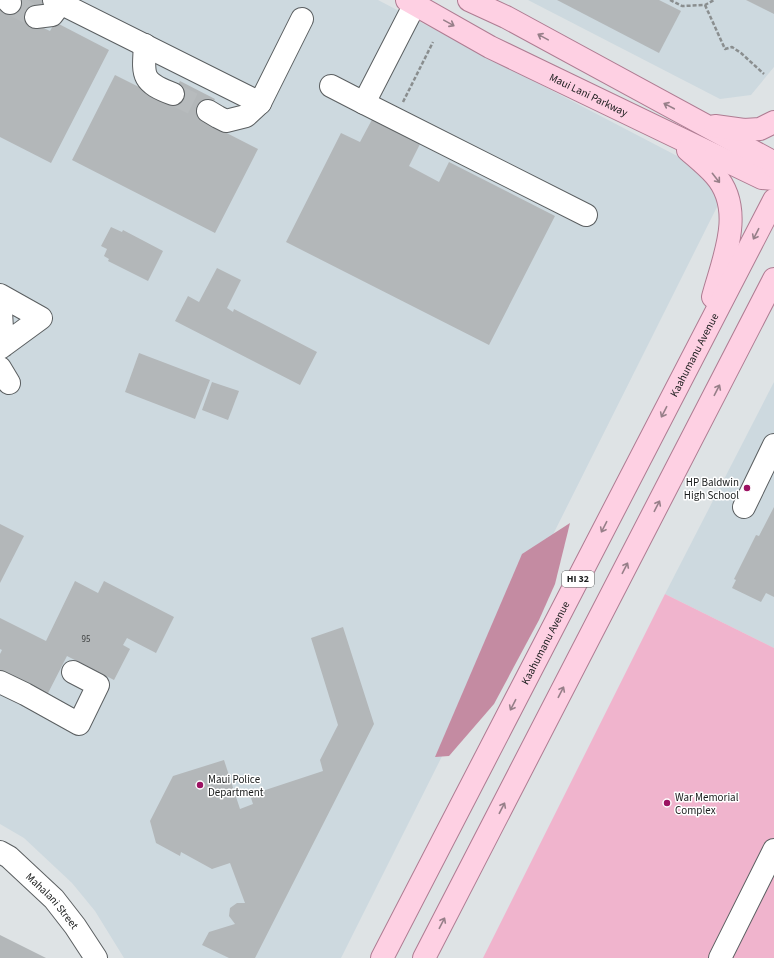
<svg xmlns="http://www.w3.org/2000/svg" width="774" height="958" viewBox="0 0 774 958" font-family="'Source Sans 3',sans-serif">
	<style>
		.built { fill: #cdd9df }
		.green { fill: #f0b4cd }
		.forest { fill: #c48ba2 }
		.building { fill: #b3b7b9 }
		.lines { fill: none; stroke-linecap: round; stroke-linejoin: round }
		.minor-tunnel { stroke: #b7bbbd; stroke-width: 22; stroke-dasharray: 22 11; stroke-linecap: butt }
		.minor-casing { stroke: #5b5f61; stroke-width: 24 }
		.major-casing { stroke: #ae7c92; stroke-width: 24 }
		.path { stroke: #8a8e8f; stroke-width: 2.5; stroke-dasharray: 4 2; stroke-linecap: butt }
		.minor { stroke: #fff; stroke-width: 22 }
		.major { stroke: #fed0e3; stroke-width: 22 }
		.oneway { stroke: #977f89 }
		.poi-dot { fill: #9c1262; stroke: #fff; stroke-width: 1.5 }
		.labels { text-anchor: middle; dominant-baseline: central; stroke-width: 3; stroke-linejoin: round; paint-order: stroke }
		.number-label { font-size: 9px; fill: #404343 }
		.shield { fill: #fff; stroke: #5f6060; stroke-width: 1 }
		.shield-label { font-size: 10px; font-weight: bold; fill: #1a1c1c }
		.street-label { font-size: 11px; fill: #1a1c1c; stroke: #fff }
		.poi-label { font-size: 11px; fill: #1a1c1c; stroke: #fff; text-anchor: start }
	</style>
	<rect width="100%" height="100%" fill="#dee3e5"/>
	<g class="built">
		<polygon points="0,0 378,0 729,183 341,958 124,958 95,911 72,883 24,838 0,824"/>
		<polygon points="528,0 774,0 774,67 751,95 720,99"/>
		<polygon points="774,382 774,648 665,594"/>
	</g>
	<polygon class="green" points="665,594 774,648 774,958 483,958"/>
	<polygon class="forest" points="570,523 555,584 539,620 494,704 449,756 435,757 522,554"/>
	<g class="building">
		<polygon points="11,0 45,0 33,23 50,31 55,22 109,50 51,163 0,137 0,6"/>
		<polygon points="557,0 659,0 681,11 659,53"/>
		<polygon points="746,0 774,0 774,14"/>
		<polygon points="115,75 169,102 180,81 215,99 203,121 258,149 215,233 72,160"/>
		<polygon points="375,114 423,138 409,166 439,182 449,162 555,216 489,345 286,242 341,133 360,142"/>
		<polygon points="111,227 122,232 123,230 163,251 148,281 108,261 109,259 104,256 107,249 101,246"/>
		<polygon points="217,268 241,280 227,308 233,312 234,309 317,352 300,385 175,321 188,296 199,302"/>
		<polygon points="139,353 210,380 195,419 125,392"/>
		<polygon points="212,382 239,391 228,420 202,410"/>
		<polygon points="774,507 774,597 766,593 761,602 732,588 736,580 734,579 756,535 759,536"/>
		<polygon points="0,524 24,536 0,583"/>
		<polygon points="75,581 98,593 104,581 174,617 156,653 127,638 123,645 130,649 114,680 67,656 45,699 0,675 0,654 2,650 0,649 0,618 46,641"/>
		<polygon points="343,627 374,724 255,958 229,958 202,945 209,932 235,924 229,916 230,908 237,903 245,903 230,863 212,869 181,852 180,856 156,843 150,821 173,776 224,760 240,809 253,804 250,795 323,771 320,760 338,725 311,638"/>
		<polygon points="0,935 46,958 0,958"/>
	</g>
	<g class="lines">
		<g class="minor-tunnel">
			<polyline points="10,3 36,17"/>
			<polyline points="173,94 208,111"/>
		</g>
		<g class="minor-casing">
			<g id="minor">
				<polyline points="7,0 10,3"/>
				<polyline points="54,0 260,103 302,19"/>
				<polyline points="36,17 52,15 61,3"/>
				<path d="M145,45C143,76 141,82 173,94"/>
				<polyline points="331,86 364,103 417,0"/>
				<polyline points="364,103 586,215"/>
				<polyline points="208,111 218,117 226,121 246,116 260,103"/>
				<polyline points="0,348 41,318 0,295 3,346"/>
				<polyline points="0,368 9,383"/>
				<polyline points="744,507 774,445"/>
				<polyline points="0,682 25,694 79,724 98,685 73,672"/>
				<path id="s1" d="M0,852L9,857L54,899L75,926L96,958"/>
				<polyline points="720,958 774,850"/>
			</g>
		</g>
		<g class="major-casing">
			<g id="major">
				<path id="s2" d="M407,0L490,47L762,178L774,179"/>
				<polyline points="469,0 506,17 771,161 774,166"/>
				<polyline points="715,126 744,130 760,129 774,122"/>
				<path d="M688,150C697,158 707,166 715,175C746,210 723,259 713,297"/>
				<path id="s3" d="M382,958L774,200"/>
				<polyline points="424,958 774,279"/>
			</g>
		</g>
		<g class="path">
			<polyline points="670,0 682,6 705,5 714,0"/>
			<polyline points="705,5 725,49 732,47 741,53 764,74"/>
			<polyline points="403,102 433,42"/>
		</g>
		<use href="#minor" class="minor"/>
		<use href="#major" class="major"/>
	</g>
	<defs><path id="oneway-shaft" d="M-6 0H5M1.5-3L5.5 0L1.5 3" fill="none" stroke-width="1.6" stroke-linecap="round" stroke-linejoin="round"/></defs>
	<g class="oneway">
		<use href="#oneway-shaft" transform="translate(449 23) rotate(29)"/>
		<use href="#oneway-shaft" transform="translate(543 37) rotate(-151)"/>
		<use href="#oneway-shaft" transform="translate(669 106) rotate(-152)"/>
		<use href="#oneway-shaft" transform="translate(716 178) rotate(52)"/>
		<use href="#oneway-shaft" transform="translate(756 234) rotate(117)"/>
		<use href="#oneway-shaft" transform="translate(717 390) rotate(-63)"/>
		<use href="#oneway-shaft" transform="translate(664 412) rotate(117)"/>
		<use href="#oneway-shaft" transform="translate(657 506) rotate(-63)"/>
		<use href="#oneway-shaft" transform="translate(604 527) rotate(117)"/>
		<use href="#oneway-shaft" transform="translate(625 568) rotate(-63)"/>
		<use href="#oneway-shaft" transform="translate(561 692) rotate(-63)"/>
		<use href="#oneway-shaft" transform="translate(513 705) rotate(117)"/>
		<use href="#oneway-shaft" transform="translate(502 808) rotate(-63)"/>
		<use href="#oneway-shaft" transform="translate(442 923) rotate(-63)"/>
	</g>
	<g class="poi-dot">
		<circle cx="747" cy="488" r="4"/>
		<circle cx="200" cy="785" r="4"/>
		<circle cx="667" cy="803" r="4"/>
	</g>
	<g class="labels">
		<g class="number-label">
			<text x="86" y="639">95</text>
		</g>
		<rect class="shield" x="562" y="571" width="32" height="16" rx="3"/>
		<g class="shield-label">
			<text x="578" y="579">HI 32</text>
		</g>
		<g class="street-label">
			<text stroke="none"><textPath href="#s2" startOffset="205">Maui Lani Parkway</textPath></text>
			<text stroke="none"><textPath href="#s3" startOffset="679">Kaahumanu Avenue</textPath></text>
			<text stroke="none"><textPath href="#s3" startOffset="355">Kaahumanu Avenue</textPath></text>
			<text stroke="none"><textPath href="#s1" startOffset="72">Mahalani Street</textPath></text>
		</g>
		<g class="poi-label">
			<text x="739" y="482" text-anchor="end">HP Baldwin<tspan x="739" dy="13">High School</tspan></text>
			<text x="208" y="779">Maui Police<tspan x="208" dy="13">Department</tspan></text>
			<text x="675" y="797">War Memorial<tspan x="675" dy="13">Complex</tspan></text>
		</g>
	</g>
</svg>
